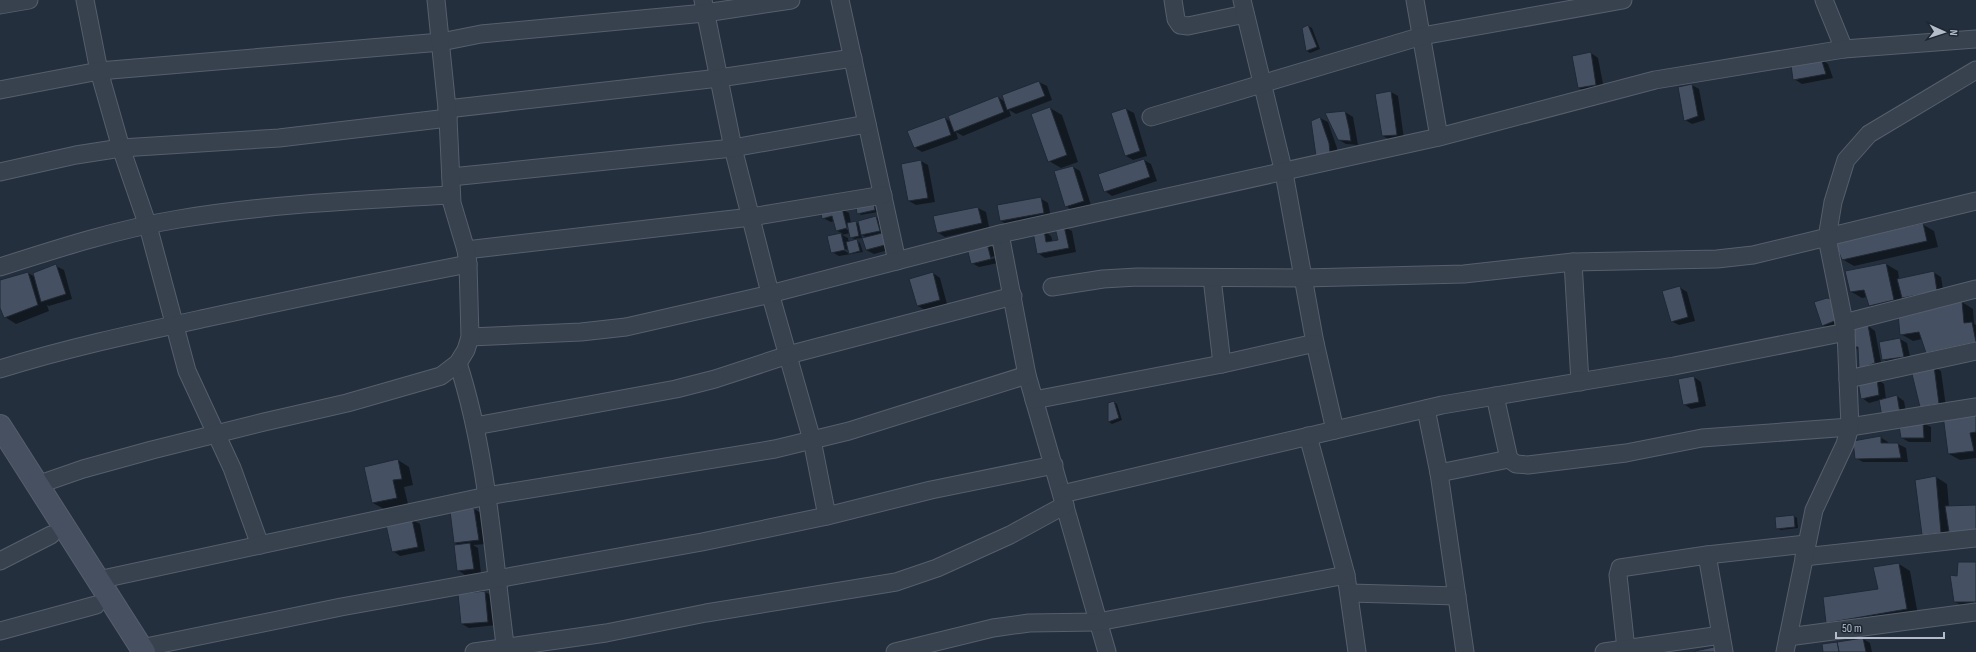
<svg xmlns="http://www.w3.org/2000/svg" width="1976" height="652" viewBox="0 0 1976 652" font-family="'Sofia Sans Condensed',sans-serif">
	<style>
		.shadow { fill: #0007; fill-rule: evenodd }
		.building { fill: #455162; stroke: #1f2835 }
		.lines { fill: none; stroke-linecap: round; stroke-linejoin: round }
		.minor-casing { stroke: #565f6c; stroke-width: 19 }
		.secondary-casing { stroke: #565f6c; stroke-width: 24 }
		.minor { stroke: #38414e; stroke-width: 17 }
		.secondary { stroke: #465061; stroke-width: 22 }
	</style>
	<rect width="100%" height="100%" fill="#242f3e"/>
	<g class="shadow">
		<polygon points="1308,26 1312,28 1320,49 1310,53 1307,51"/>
		<polygon points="1591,53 1598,58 1604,89 1586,92 1579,88"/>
		<polygon points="1821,59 1828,64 1833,78 1802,84 1794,79"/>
		<polygon points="1039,82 1047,86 1052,100 1016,114 1009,110 1011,116 963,136 956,132 958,139 922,152 914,147 945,118 951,122 998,97 1005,102"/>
		<polygon points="1692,85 1699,89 1705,120 1692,124 1685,120"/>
		<polygon points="1391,92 1398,96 1404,139 1390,140 1383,136"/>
		<polygon points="1050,108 1062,115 1078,162 1061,168 1049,161"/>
		<polygon points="1126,109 1134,113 1147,156 1133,160 1126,156"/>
		<polygon points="1345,112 1353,117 1358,145 1346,144 1339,140"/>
		<polygon points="1320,118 1328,122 1337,148 1337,157 1325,159 1312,122"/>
		<polygon points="1144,160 1151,164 1157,181 1112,196 1105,191"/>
		<polygon points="921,161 928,165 935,202 916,205 909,201"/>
		<polygon points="1073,167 1080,171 1091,205 1073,211 1066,206"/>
		<polygon points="1040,198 1048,203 1051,217 1008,225 1001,221"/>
		<polygon points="873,203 877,205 878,212 861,215 858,213"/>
		<polygon points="978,208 986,212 989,227 945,237 937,232"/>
		<path d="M841,209L849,213L851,223L855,222L860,225L876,217L884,222L892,249L874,254L866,250L867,238L861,234L862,238L854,239L851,237L850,233L842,235L848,238L849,243L857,241L860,243L863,252L839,256L832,252L829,237L843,234L836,230L834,221L831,222L823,218ZM843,225L849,228V231L842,226ZM841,246L850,252V254L840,248Z"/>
		<polygon points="1922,224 1934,231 1938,247 1854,266 1842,259"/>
		<polygon points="1064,227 1072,231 1076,252 1045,258 1038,253 1044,231 1051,236 1053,242 1059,241"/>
		<path d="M987,244L994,248L998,263L979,267L972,263ZM995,256L996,258L976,263V261Z"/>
		<polygon points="1886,264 1898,271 1899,279 1933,272 1941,277 1944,295 1911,302 1903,297 1905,306 1881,312 1869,306 1867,297 1862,298 1850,291"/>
		<polygon points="56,266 64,270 72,299 49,306 47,305 49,311 16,324 5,317 0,305 0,282 28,273 35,277"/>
		<polygon points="933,273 940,278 947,304 925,310 918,306"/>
		<polygon points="1679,287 1687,292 1695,321 1679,325 1671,321"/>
		<polygon points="1962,302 1973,309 1974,324 1976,325 1976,351 1938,358 1927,352 1922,339 1913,341 1901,334"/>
		<polygon points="1816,303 1844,324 1830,329 1822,325"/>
		<polygon points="1868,326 1875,331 1882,367 1868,373 1859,350 1853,346"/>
		<polygon points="1900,339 1907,343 1911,361 1891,364 1883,359"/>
		<polygon points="1934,367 1941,371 1946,407 1928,410 1921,406"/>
		<polygon points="1694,377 1701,382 1706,406 1691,409 1684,404"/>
		<polygon points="1877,379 1884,384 1886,399 1897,396 1904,401 1907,417 1880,400 1869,403 1862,398"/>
		<polygon points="1114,402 1117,404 1122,420 1112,424 1109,422 1109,404"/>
		<polygon points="1976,414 1976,458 1960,460 1949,454"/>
		<polygon points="1923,423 1931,427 1931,442 1909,442 1902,438"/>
		<polygon points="1880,437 1888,442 1888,444 1898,444 1906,448 1908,462 1863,462 1856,458"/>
		<polygon points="398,460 409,467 413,485 404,487 408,504 384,509 373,503 366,467"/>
		<polygon points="1936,477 1947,484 1949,507 1976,506 1976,535 1934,541 1923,535"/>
		<polygon points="474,509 481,513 486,544 473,545 478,548 481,573 465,575 458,570 459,545 455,543"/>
		<polygon points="1794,516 1797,518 1798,528 1781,530 1777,528"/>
		<polygon points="412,520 420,524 425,551 400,556 393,551"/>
		<polygon points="1976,563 1976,608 1967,608 1955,602"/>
		<polygon points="1899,564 1910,571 1918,615 1839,629 1827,622 1880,590"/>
		<polygon points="485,592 493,596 496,625 469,628 462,624 459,594"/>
		<polygon points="1863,639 1870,643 1872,652 1824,652"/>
	</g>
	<g class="building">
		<polygon points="1308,25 1317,47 1306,51 1302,28"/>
		<polygon points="1591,52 1596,85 1578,88 1572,56"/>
		<polygon points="1821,58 1826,74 1793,80 1791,65"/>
		<polygon points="1039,81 1045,96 1007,110 1002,95"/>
		<polygon points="1692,84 1698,116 1684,121 1678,87"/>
		<polygon points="1391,91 1397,135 1382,136 1375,94"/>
		<polygon points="998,96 1004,112 954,132 948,116"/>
		<polygon points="1050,107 1067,155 1048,162 1031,114"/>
		<polygon points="1126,108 1140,151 1125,156 1111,113"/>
		<polygon points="1345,111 1349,128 1351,141 1338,140 1325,113"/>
		<polygon points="945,117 951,135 914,148 907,131"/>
		<polygon points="1320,117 1329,143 1330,153 1316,156 1311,121"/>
		<polygon points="1144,159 1150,177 1104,192 1098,174"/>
		<polygon points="921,160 928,198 908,201 901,164"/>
		<polygon points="1073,166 1084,201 1065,207 1054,171"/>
		<polygon points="1041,197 1044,213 1000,221 997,205"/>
		<polygon points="874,202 875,210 857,214 856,206"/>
		<polygon points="978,207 982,223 937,233 933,216"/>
		<polygon points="842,208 847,228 836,231 832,216 822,219 821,213"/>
		<polygon points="876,216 880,231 861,235 858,221"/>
		<polygon points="856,221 859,236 850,238 847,223"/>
		<polygon points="1923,223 1927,241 1842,260 1835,243"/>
		<polygon points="1064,226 1069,248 1037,254 1033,232 1044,230 1046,242 1058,240 1055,228"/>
		<polygon points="841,233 845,250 831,253 827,236"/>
		<polygon points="882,233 885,245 866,250 862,238"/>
		<polygon points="857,239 860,251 849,254 846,242"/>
		<polygon points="987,243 991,259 971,264 967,248"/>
		<polygon points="1886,263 1894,300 1869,306 1864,290 1850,292 1845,271"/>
		<polygon points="56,264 66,294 41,302 33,273"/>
		<polygon points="1934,271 1937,291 1902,298 1897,279"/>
		<polygon points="28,272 38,305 4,318 0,308 0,280"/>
		<polygon points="933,272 940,300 917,306 909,279"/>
		<polygon points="1680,286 1688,317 1671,322 1662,291"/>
		<polygon points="1827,298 1835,300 1837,320 1822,326 1814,302"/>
		<polygon points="1962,301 1964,323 1972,322 1976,342 1926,353 1919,332 1900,335 1898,314"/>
		<polygon points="1868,325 1875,363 1859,369 1858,347 1852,347 1850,328"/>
		<polygon points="1900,338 1904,357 1882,360 1879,342"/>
		<polygon points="1934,366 1939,404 1920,407 1911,370"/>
		<polygon points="1694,376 1699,402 1683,405 1678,379"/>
		<polygon points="1877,378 1879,395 1861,399 1858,382"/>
		<polygon points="1897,395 1900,413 1882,417 1879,400"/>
		<polygon points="1114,401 1119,418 1108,422 1108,403"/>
		<polygon points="1976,413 1976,432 1970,433 1974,451 1948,454 1943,415"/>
		<polygon points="1923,422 1924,438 1901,438 1899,426"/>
		<polygon points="1881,436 1881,443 1898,443 1901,458 1855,459 1853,441"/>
		<polygon points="398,459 402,479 393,480 397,498 372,503 364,467"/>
		<polygon points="1936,476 1941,533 1922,535 1915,480"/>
		<polygon points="1976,505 1976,531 1949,532 1945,506"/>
		<polygon points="474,508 479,540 454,543 450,511"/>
		<polygon points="1794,515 1795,527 1776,529 1775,517"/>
		<polygon points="412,519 418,547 392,552 386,525"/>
		<polygon points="470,543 474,569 457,571 454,545"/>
		<polygon points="1958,562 1976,562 1976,602 1954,602 1950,575 1957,576"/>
		<polygon points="1899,563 1907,609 1826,623 1823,597 1878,589 1873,567"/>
		<polygon points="485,591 488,622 461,624 458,594"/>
		<polygon points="1863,638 1866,652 1839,652 1837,642"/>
		<polygon points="1837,642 1839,652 1823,652 1822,644"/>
		<polygon points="1719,646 1721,652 1695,652 1695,651"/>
	</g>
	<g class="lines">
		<g class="minor-casing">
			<g id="minor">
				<polyline points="85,0 99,71 121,148 148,226 187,371 232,468 260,545"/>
				<polyline points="703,0 733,148 770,293 812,440 827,516"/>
				<polyline points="840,0 897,261"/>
				<polyline points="1173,0 1176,19 1180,25 1188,26 1245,14"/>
				<polyline points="1242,0 1284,173 1315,343 1335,430"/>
				<polyline points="1415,0 1439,137"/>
				<polyline points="1824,0 1844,49"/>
				<polyline points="0,5 29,0"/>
				<polyline points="0,90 99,71 441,42 481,34 705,13 791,0"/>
				<polyline points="447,109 719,78 853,58"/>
				<polyline points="1151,117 1422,36 1623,0"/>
				<polyline points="0,172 76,155 121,148 279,138 448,118"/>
				<polyline points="451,177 733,148 867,124"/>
				<polyline points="1000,234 1027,375 1107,652"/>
				<polyline points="466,250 751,217 883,195"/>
				<polyline points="1573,262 1580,382"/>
				<path d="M0,267C59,248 118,229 179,219C269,204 360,200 451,195"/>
				<polyline points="1212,278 1222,364"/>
				<polyline points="1052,287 1103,279 1137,277 1304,278 1464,274 1573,262 1717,259 1753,255 1976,201"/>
				<polyline points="1844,323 1976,289"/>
				<polyline points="470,337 581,332 626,327 762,296 1000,234 1439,137 1655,80 1844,49 1976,39"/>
				<path d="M458,363C488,456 493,555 506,652"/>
				<path d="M0,369C67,348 137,333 206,318C293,299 380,281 468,264"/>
				<polyline points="1848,379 1976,351"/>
				<polyline points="1495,396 1509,459 1516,464 1528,465 1626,453 1702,438 1850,427 1976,407"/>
				<polyline points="1034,400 1222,364 1315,343"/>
				<polyline points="1426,409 1439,473 1509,459"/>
				<polyline points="475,426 676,389 715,379 788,355 1013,296"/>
				<polyline points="1308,436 1346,575 1357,652"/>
				<polyline points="1439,473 1465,652"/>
				<polyline points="37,485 83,469 152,450 264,422 347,403 441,376 458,363 466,350 470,337 468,264 466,250 452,203 448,118 436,0"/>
				<polyline points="1062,494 1442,405 1674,366 1846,332"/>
				<polyline points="1707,555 1724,652"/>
				<polyline points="1804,557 1976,538"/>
				<polyline points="0,561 51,535"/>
				<polyline points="98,580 487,496 775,449 849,431 1027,375"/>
				<polyline points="1350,593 1457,596"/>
				<polyline points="0,631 96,605"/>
				<polyline points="1788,637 1976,612"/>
				<polyline points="141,648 341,607 702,542 827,516 931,490 1054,465"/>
				<polyline points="1626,649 1618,575 1620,568 1707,555 1806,544"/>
				<polyline points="474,652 606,633 706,613 896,582 937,568 1010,535 1065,505"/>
				<polyline points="895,652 993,628 1029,623 1098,622 1346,575"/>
				<polyline points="1604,652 1721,635"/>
				<polyline points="1785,652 1814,510 1845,444 1850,427 1846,332 1827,238 1833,202 1846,160 1869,134 1976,70"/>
			</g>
		</g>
		<g class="secondary-casing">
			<polyline id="secondary" points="0,426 144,652"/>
		</g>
		<use href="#minor" class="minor"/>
		<use href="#secondary" class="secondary"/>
	</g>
	<g transform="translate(1944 32) rotate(93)" stroke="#1d2633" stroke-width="3" paint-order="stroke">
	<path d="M0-3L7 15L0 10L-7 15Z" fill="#b4bcc9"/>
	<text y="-6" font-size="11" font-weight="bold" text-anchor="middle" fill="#b4bcc9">N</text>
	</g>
	<path d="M1836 632v6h108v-6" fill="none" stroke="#b4bcc9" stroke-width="2"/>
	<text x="1842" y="632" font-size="12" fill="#b4bcc9" stroke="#1d2633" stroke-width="3" paint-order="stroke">50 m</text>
</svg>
